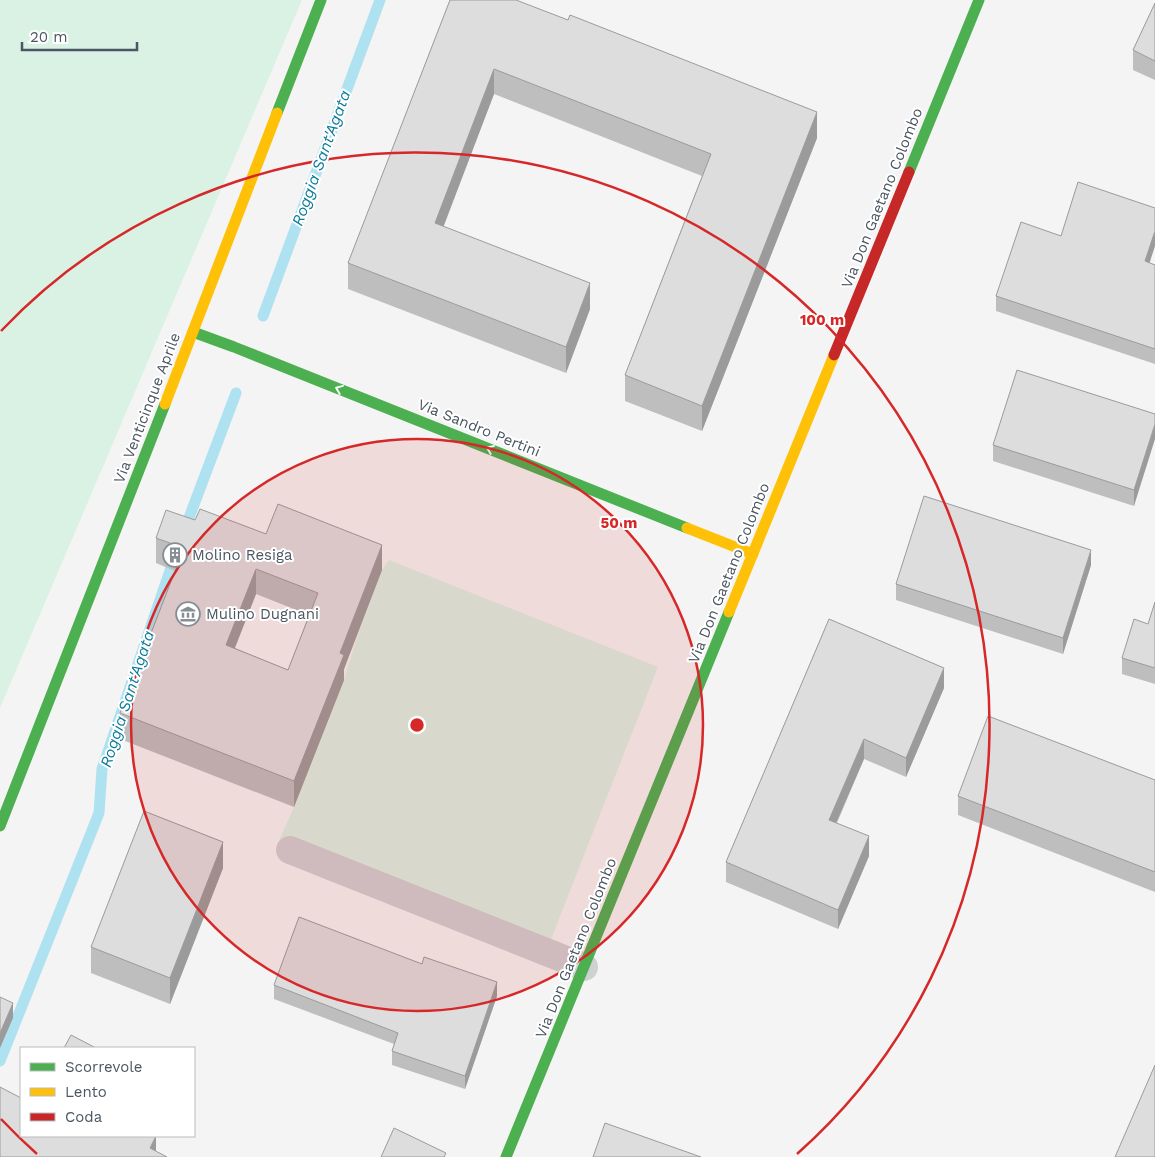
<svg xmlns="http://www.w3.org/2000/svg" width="1155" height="1157" viewBox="0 0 1155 1157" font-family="'Work Sans',sans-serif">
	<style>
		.grass { fill: #d9f2e3 }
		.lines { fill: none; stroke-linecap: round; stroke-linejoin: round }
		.stream { stroke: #aee2f0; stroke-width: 11 }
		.street { stroke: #ced0d2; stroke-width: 28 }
		.fast { stroke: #4caf50; stroke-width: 11 }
		.slow { stroke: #ffc107; stroke-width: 11 }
		.jam { stroke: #c62828; stroke-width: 11 }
		.wall { fill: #bebebf; fill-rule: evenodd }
		.shaded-wall { fill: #9b9b9b }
		.building { fill: #ddddde; stroke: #9b9b9b; fill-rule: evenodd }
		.oneway { stroke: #f6fbf6 }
		.ring { fill: none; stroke: #d62828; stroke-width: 2.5 }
		.labels { text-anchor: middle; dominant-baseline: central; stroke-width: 4; stroke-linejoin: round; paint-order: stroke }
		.street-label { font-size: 15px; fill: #4a5661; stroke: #fff }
		.poi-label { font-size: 15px; fill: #4a5661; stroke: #fff; text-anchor: start }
		.water-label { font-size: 16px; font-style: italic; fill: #0c7c9b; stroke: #fff }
		.centre { fill: #d62828; stroke: #fff; stroke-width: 2.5 }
		.ring-label { font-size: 15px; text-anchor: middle; font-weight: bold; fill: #d62828; stroke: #fff; stroke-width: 4; stroke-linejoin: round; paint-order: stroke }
	</style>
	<rect width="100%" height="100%" fill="#f4f4f4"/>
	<g class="grass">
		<polygon points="0,0 302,0 0,708"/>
		<polygon points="389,560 658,667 546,952 277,845 294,807 344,680 358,634 382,570"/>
	</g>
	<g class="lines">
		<g class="stream">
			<polyline points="263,316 380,0"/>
			<polyline points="184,531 236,393"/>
			<polyline points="0,1061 99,813 102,769 175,556"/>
		</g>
		<polyline class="street" points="290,850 584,967"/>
		<g class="fast">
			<polyline points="277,113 321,0"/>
			<polyline points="909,172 979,0"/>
			<polyline points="193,332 234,347 687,528"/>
			<polyline points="0,826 165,404"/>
			<polyline points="506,1157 729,612"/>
		</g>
		<g class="slow">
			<polyline points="165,404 277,113"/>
			<polyline points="687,528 753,554"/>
			<polyline points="729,612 834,355"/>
		</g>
		<polyline class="jam" points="834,355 909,172"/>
	</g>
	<g class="wall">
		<polygon points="450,0 817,138 702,431 625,401 625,375 702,176 494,94 443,226 590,309 566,373 348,289 348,263"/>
		<polygon points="1155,3 1155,80 1133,70 1133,50"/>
		<polygon points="1061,236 1155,265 1155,364 996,311 996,296"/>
		<polygon points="1155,414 1134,506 993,461 993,445"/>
		<path d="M195,520L266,534L382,570L344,669V680L294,807L120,739V713L175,571L156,563V538ZM256,594L309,615L288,670L235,648Z"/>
		<polygon points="1091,565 1063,654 896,600 896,584"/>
		<polygon points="1155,602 1155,684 1122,674 1122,658 1148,624"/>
		<polygon points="829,619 944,688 906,777 864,759 837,823 869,856 838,929 726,882 726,862"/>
		<polygon points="1155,780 1155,892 958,815 958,796"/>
		<polygon points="223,868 170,1004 91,973 91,947"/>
		<polygon points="274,985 497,996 465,1089 392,1065 392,1051 394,1044 274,999"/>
	</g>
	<g class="shaded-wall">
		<polygon points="494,69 494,94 435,249 435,223"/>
		<polygon points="817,112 817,138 702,431 702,406"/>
		<polygon points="1155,231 1155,246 1145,277 1145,261"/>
		<polygon points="590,283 590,309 566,373 566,347"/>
		<polygon points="1155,424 1155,439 1134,506 1134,490"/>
		<polygon points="382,545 382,570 344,669 344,680 294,807 294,781 340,653"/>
		<polygon points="1091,550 1091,565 1063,654 1063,638"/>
		<polygon points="256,569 256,594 226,670 226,645"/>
		<polygon points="944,668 944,688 906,777 906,758"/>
		<polygon points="864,739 864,759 829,839 829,820"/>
		<polygon points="869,836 869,856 838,929 838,910"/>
		<polygon points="223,842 223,868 170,1004 170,978"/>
		<polygon points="497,982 497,996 465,1089 465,1076"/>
		<polygon points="13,1003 13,1018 0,1048 0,1033"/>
		<polygon points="156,1136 156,1151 153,1157 150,1148"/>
	</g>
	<g class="building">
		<polygon points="450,0 516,0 568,20 570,15 817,112 702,406 625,375 711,154 494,69 435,223 590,283 566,347 348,263"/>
		<polygon points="1155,3 1155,61 1133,50"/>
		<polygon points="1078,182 1155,208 1155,231 1145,261 1155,265 1155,349 996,296 1021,222 1061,236"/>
		<polygon points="1017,370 1155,414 1155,424 1134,490 993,445"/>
		<polygon points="924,496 1091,550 1063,638 896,584"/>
		<path d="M278,504L382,545L340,653L344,655L294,781L120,713L184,548L156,538L166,510L195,520L200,509L266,534ZM256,569L318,593L288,670L226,645Z"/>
		<polygon points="1155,602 1155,668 1122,658 1134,619 1148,624"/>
		<polygon points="829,619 944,668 906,758 864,739 829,820 869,836 838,910 726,862"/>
		<polygon points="988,716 1155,780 1155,872 958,796"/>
		<polygon points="144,811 223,842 170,978 91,947"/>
		<polygon points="299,917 422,964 424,957 497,982 465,1076 392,1051 398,1033 274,985"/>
		<polygon points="0,997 13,1003 0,1033"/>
		<polygon points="71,1035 96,1048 64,1048"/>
		<polygon points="1155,1065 1155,1157 1115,1157"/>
		<polygon points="0,1087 21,1098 21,1136 156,1136 150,1148 167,1157 0,1157"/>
		<polygon points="605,1123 701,1157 593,1157"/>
		<polygon points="394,1128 446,1153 444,1157 381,1157"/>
	</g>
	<defs><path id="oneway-chevron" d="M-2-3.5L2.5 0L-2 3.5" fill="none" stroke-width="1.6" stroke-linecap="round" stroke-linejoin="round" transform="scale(1.25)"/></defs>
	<g class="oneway">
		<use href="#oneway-chevron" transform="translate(339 389) rotate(-158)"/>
		<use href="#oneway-chevron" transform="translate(490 449) rotate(-158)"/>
	</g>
	<circle cx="417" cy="725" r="286" fill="#d62828" fill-opacity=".12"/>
	<g class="ring">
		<circle cx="417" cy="725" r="286"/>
		<path d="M37 1154A573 573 0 0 1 1 1119M1 331A573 573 0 1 1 797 1154"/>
	</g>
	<defs>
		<g id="building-ring" transform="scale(1.25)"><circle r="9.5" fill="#fff" stroke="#868d94" stroke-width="1.5"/><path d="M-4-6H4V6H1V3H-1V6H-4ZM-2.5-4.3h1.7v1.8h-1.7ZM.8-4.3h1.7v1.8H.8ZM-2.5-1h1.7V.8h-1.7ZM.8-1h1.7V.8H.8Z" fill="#868d94"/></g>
		<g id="museum-ring" transform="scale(1.25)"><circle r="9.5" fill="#fff" stroke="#868d94" stroke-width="1.5"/><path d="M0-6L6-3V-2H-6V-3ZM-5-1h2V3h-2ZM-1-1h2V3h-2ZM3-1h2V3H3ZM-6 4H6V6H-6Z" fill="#868d94"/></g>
	</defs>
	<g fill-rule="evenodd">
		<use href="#building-ring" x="175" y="555"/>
		<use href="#museum-ring" x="188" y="614"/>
	</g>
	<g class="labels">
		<g class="street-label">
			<text transform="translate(882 198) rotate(-68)">Via Don Gaetano Colombo</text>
			<text transform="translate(147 408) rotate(-69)">Via Venticinque Aprile</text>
			<text transform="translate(479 428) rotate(22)">Via Sandro Pertini</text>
			<text transform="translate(729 573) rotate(-68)">Via Don Gaetano Colombo</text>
			<text transform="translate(576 948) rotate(-68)">Via Don Gaetano Colombo</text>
		</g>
		<g class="poi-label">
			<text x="192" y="555">Molino Resiga</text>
			<text x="206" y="614">Mulino Dugnani</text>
		</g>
		<g class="water-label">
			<text transform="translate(321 158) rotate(-70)">Roggia Sant'Agata</text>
			<text transform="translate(127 699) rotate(-72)">Roggia Sant'Agata</text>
		</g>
	</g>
	<circle cx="417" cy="725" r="8" class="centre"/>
	<g class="ring-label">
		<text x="822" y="325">100 m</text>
		<text x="619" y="528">50 m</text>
	</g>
	<rect x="20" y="1047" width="175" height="90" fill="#ffffff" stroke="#b7bbc0"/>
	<rect x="30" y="1063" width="25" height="8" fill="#4caf50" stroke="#b7bbc0"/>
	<text x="65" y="1072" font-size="15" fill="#4a5661">Scorrevole</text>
	<rect x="30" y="1088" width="25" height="8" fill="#ffc107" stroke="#b7bbc0"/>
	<text x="65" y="1097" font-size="15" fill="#4a5661">Lento</text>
	<rect x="30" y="1113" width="25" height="8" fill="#c62828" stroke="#b7bbc0"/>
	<text x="65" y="1122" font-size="15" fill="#4a5661">Coda</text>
	<path d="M22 42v8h115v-8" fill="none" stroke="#4a5661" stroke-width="2.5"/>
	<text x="30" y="42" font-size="15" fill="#4a5661" stroke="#ffffff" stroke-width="4" paint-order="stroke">20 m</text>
</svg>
